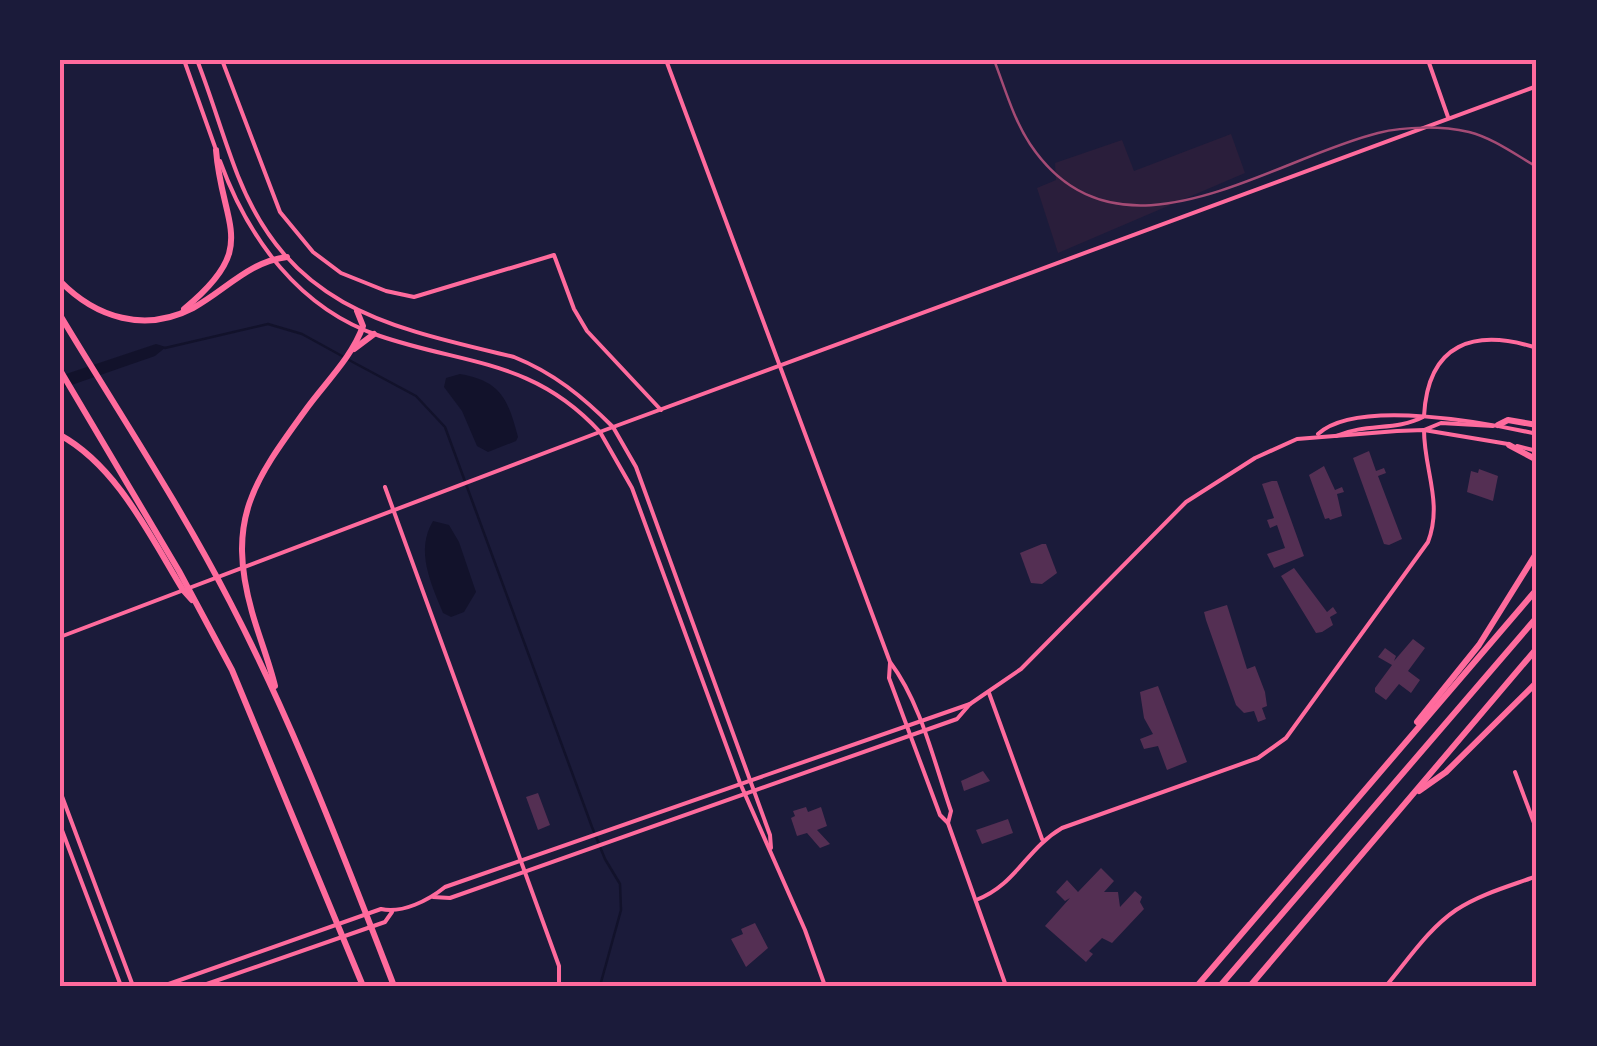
<svg xmlns="http://www.w3.org/2000/svg" width="1597" height="1046" viewBox="0 0 1597 1046" font-family="Spectral,serif">
	<style>
		.green { fill: #2a1e3b }
		.water { fill: #12122b }
		.lines { fill: none; stroke-linecap: round; stroke-linejoin: round }
		.stream { stroke: #12122b; stroke-width: 2.5 }
		.building { fill: #542f53 }
		.minor { stroke: #ff6b9d; stroke-width: 4 }
		.tertiary { stroke: #ff6b9d; stroke-width: 4 }
		.motorway { stroke: #ff6b9d; stroke-width: 6 }
		.rail { stroke: #a44b75; stroke-width: 2.5 }
		.neatline { fill: none; stroke: #ff6b9d; stroke-width: 4 }
	</style>
	<rect width="100%" height="100%" fill="#1b1b3a"/>
	<polygon class="green" points="1231,134 1245,173 1058,253 1037,188 1056,180 1055,163 1122,140 1134,171"/>
	<g class="water">
		<polygon points="156,344 166,347 155,356 60,389 60,376"/>
		<path d="M460,374C500,381 508,398 518,437L516,441L488,452L477,446L462,411L444,387L446,378Z"/>
		<path d="M433,521L449,525L459,542L476,592L464,612L451,617L443,613C431,583 415,551 433,521Z"/>
	</g>
	<g class="lines">
		<g class="stream">
			<polyline points="165,348 268,324 302,334 342,356"/>
			<polyline points="349,360 416,396 445,427 592,827 605,859 620,884 621,910 600,986"/>
		</g>
	</g>
	<g class="building">
		<polygon points="1369,451 1376,471 1384,468 1386,473 1378,476 1402,539 1389,545 1384,544 1353,458"/>
		<polygon points="1324,466 1335,490 1342,487 1344,492 1337,494 1342,516 1330,520 1329,518 1325,519 1309,475"/>
		<polygon points="1479,469 1498,476 1493,501 1467,492 1471,471 1478,473"/>
		<polygon points="1272,481 1277,481 1304,556 1274,568 1267,554 1285,548 1277,525 1270,528 1267,520 1274,518 1262,484"/>
		<polygon points="1042,544 1046,544 1057,573 1042,584 1031,583 1020,553"/>
		<polygon points="1294,568 1327,612 1333,607 1337,613 1330,617 1333,625 1322,632 1316,633 1283,579 1281,576"/>
		<polygon points="1227,605 1247,669 1255,666 1265,692 1267,706 1262,708 1266,719 1258,722 1254,711 1244,713 1236,705 1206,620 1204,612"/>
		<polygon points="1413,639 1425,648 1408,671 1420,680 1411,693 1399,684 1386,700 1375,692 1375,688 1392,665 1378,657 1385,648 1396,656 1394,661"/>
		<polygon points="1158,686 1187,762 1167,770 1158,746 1144,749 1140,739 1153,734 1144,718 1140,692"/>
		<polygon points="983,771 990,781 964,791 961,781"/>
		<polygon points="538,793 550,825 538,830 526,797"/>
		<polygon points="806,807 808,812 821,807 827,826 817,830 830,844 820,848 807,833 797,836 791,818 795,816 793,811"/>
		<polygon points="1008,819 1013,833 982,844 976,830"/>
		<polygon points="1101,868 1114,881 1104,892 1118,892 1120,907 1135,891 1142,897 1140,902 1144,909 1112,943 1102,938 1089,951 1093,954 1086,962 1045,926 1070,898 1065,901 1056,892 1067,880 1078,892"/>
		<polygon points="755,923 768,948 746,967 731,939 743,934 741,929"/>
	</g>
	<g class="lines">
		<g class="minor">
			<polyline points="222,60 280,212 313,252 341,273 386,291 414,297 554,255 574,309 587,331 661,410"/>
			<path d="M666,60L890,662C921,703 934,762 951,811L948,823"/>
			<polyline points="1428,60 1448,117"/>
			<path d="M1424,416C1428,343 1474,328 1537,348"/>
			<polyline points="613,427 636,467 770,835 771,848"/>
			<polyline points="600,432 632,488 740,783 805,930 825,986"/>
			<polyline points="385,487 559,966 559,986"/>
			<polyline points="890,663 889,678 940,815 948,823 1006,986"/>
			<polyline points="989,693 1042,839"/>
			<polyline points="1515,772 1537,831"/>
			<path d="M976,900C1016,885 1026,849 1062,828L1258,758L1286,738L1428,542C1443,502 1424,470 1424,430"/>
			<path d="M1386,986C1408,960 1428,929 1456,910C1480,894 1510,886 1537,876"/>
		</g>
		<g class="tertiary">
			<polyline points="184,60 215,147"/>
			<path d="M197,60C212,98 223,138 238,176C291,309 389,327 514,357C554,373 583,397 613,427"/>
			<path d="M220,161C248,238 299,309 380,336C465,365 533,359 600,432"/>
			<polyline points="1424,430 1441,423 1493,426"/>
			<path d="M1318,434C1357,398 1488,423 1537,434"/>
			<path d="M1336,436C1366,423 1396,431 1423,417"/>
			<polyline points="1517,446 1537,451"/>
			<polyline points="60,637 605,430 1537,86"/>
			<polyline points="60,791 133,986"/>
			<polyline points="60,825 121,986"/>
			<polyline points="433,897 450,898 957,719 970,704 1021,669 1186,502 1255,458 1297,439 1397,431 1424,430 1508,444"/>
			<path d="M163,986L381,909C402,914 429,900 445,887L970,704"/>
			<polyline points="201,986 385,922 392,912"/>
		</g>
		<g class="motorway">
			<path d="M60,281C96,318 145,333 193,308C226,290 248,262 287,257"/>
			<path d="M184,309C261,246 222,228 216,150"/>
			<path d="M60,315C117,410 179,503 230,602C294,725 344,857 394,986"/>
			<polyline points="354,349 374,334"/>
			<polyline points="60,370 179,571 232,670 363,986"/>
			<polyline points="1498,425 1508,420 1537,425"/>
			<path d="M60,435C117,466 150,536 183,590L192,600"/>
			<polyline points="1509,445 1537,460"/>
			<path d="M275,686C269,661 259,637 252,612C226,519 253,482 307,408C326,382 352,357 363,326L357,311"/>
			<polyline points="1417,722 1479,645 1537,552"/>
			<polyline points="1419,791 1446,772 1537,682"/>
			<polyline points="1197,986 1537,589"/>
			<polyline points="1220,986 1537,617"/>
			<polyline points="1250,986 1537,648"/>
		</g>
		<path class="rail" d="M994,60C1005,88 1013,118 1030,144C1117,275 1269,160 1378,133C1406,126 1442,126 1469,132C1493,138 1516,155 1537,167"/>
	</g>
	<rect width="1597" height="1046" fill="none" stroke="#1b1b3a" stroke-width="125"/>
	<rect x="62" y="62" width="1472" height="922" class="neatline"/>
</svg>
